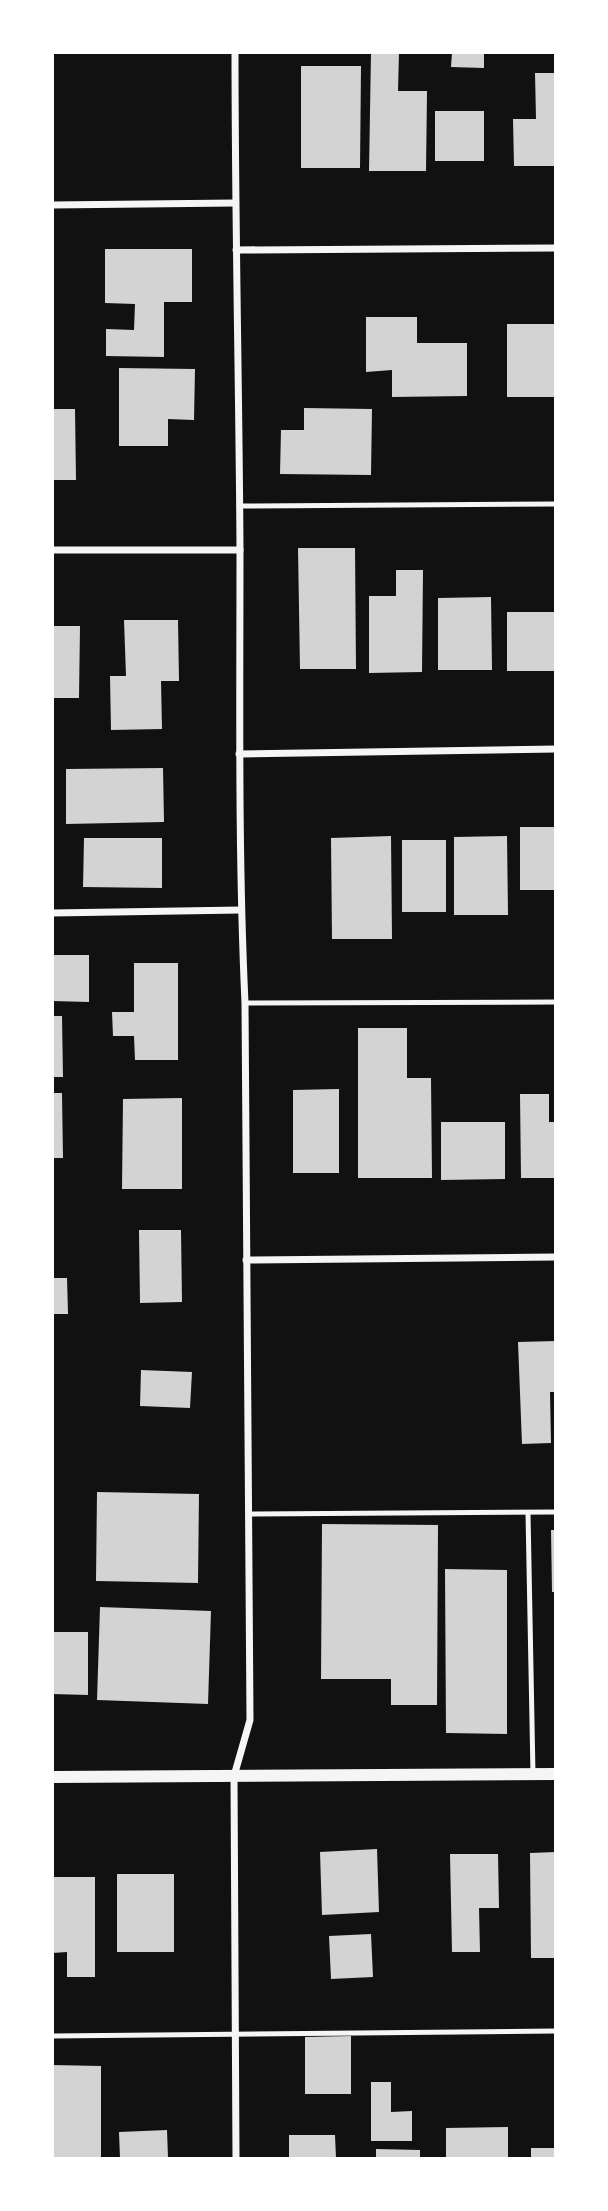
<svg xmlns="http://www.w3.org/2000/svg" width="608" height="2211" viewBox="0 0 608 2211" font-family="'Open Sans',sans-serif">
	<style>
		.building { fill: #d3d3d3 }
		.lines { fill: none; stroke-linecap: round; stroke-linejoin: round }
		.service { stroke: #f5f5f5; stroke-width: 5 }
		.minor { stroke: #f5f5f5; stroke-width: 7 }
		.tertiary { stroke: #f5f5f5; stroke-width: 12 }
	</style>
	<rect width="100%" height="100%" fill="#111"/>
	<g class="building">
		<polygon points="371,52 399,52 398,91 427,91 426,171 369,171"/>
		<polygon points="452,52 484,52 484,68 451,67"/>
		<polygon points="301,66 361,66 360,168 301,168"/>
		<polygon points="535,73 556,73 556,166 514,166 513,119 536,119"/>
		<rect x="435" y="111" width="49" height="50"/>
		<polygon points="105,249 192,249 192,302 164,302 164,357 106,356 106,329 134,330 135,304 105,303"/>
		<polygon points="366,317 417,317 417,343 467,343 467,396 392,397 392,370 366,372"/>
		<rect x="507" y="324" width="49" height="73"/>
		<polygon points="119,368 195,369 194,420 168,419 168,446 119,446"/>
		<polygon points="304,408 372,409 371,475 280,474 281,430 304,430"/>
		<polygon points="52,409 75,409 76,480 52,480"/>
		<polygon points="298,548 355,548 356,669 300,669"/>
		<polygon points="396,570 423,570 422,672 369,673 369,596 396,596"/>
		<polygon points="491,597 492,670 438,670 438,598"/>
		<rect x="507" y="612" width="49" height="59"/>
		<polygon points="124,620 178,620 179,681 161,681 162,729 111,730 110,676 126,676"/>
		<polygon points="52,626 80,626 79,698 52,698"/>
		<polygon points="163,768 164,822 66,824 66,769"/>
		<rect x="520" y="827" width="36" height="63"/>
		<polygon points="391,836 392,939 332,939 331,838"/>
		<polygon points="507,836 508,915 454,915 454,837"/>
		<polygon points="84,838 162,838 162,888 83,887"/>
		<rect x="402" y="840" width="44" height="72"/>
		<polygon points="52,955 89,955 89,1002 52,1001"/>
		<polygon points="134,963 178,963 178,1060 135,1060 134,1036 113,1036 112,1012 134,1012"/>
		<polygon points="52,1016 62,1016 63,1077 52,1077"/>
		<polygon points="358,1028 407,1028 407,1078 431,1078 432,1178 358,1178"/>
		<polygon points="339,1089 339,1173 293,1173 293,1090"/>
		<polygon points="52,1093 62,1093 63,1158 52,1158"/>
		<polygon points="520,1094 549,1094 549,1122 556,1122 556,1178 521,1178"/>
		<polygon points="182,1098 182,1189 122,1189 123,1099"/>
		<polygon points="441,1122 505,1122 505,1179 441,1180"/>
		<polygon points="139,1230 181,1230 182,1302 140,1303"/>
		<polygon points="52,1278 67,1278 68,1314 52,1314"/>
		<polygon points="556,1341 556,1392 550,1392 551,1443 522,1444 518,1342"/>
		<polygon points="141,1370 192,1372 190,1408 140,1406"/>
		<polygon points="97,1492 199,1494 198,1583 96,1581"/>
		<polygon points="322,1524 438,1525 437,1705 391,1705 391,1679 321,1679"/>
		<polygon points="551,1530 556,1530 556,1592 552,1592"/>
		<polygon points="445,1569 507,1570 507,1734 446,1733"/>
		<polygon points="100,1607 211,1611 208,1704 97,1700"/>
		<polygon points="52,1632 88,1632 88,1695 52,1694"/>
		<polygon points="377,1849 379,1912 322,1915 320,1852"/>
		<polygon points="556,1852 556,1958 531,1958 530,1853"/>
		<polygon points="450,1854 498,1854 499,1908 479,1908 480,1952 452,1952"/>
		<rect x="117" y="1874" width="57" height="78"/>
		<polygon points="52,1877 95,1877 95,1977 67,1977 67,1952 52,1953"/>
		<polygon points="371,1934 373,1977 331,1979 329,1936"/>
		<polygon points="351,2036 351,2094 305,2094 305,2037"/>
		<polygon points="52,2065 101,2066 101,2158 52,2158"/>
		<polygon points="371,2082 391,2082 391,2112 412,2111 412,2141 371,2141"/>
		<polygon points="508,2127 508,2158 446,2158 446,2128"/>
		<polygon points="167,2130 168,2158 120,2158 119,2132"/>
		<polygon points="289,2135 335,2135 336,2158 289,2158"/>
		<rect x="531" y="2148" width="25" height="10"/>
		<polygon points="376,2149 420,2150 420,2158 376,2158"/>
	</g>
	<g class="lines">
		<g class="service">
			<polyline points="239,506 556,504"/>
			<polyline points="245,1003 556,1002"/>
			<polyline points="528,1513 533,1774"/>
			<polyline points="248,1514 556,1512"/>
			<polyline points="52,2036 556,2031"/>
		</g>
		<g class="minor">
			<path d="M235,52C235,218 239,383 240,549C240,700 238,851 245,1003L250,1720L234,1776L236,2158"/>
			<polyline points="52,205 235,203"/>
			<polyline points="236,250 556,248"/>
			<polyline points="52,550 240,550"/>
			<polyline points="239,754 556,749"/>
			<polyline points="52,913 241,910"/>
			<polyline points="246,1260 556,1257"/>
		</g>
		<polyline class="tertiary" points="52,1777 556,1774"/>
	</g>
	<rect width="608" height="2211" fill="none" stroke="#ffffff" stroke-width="108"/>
</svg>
